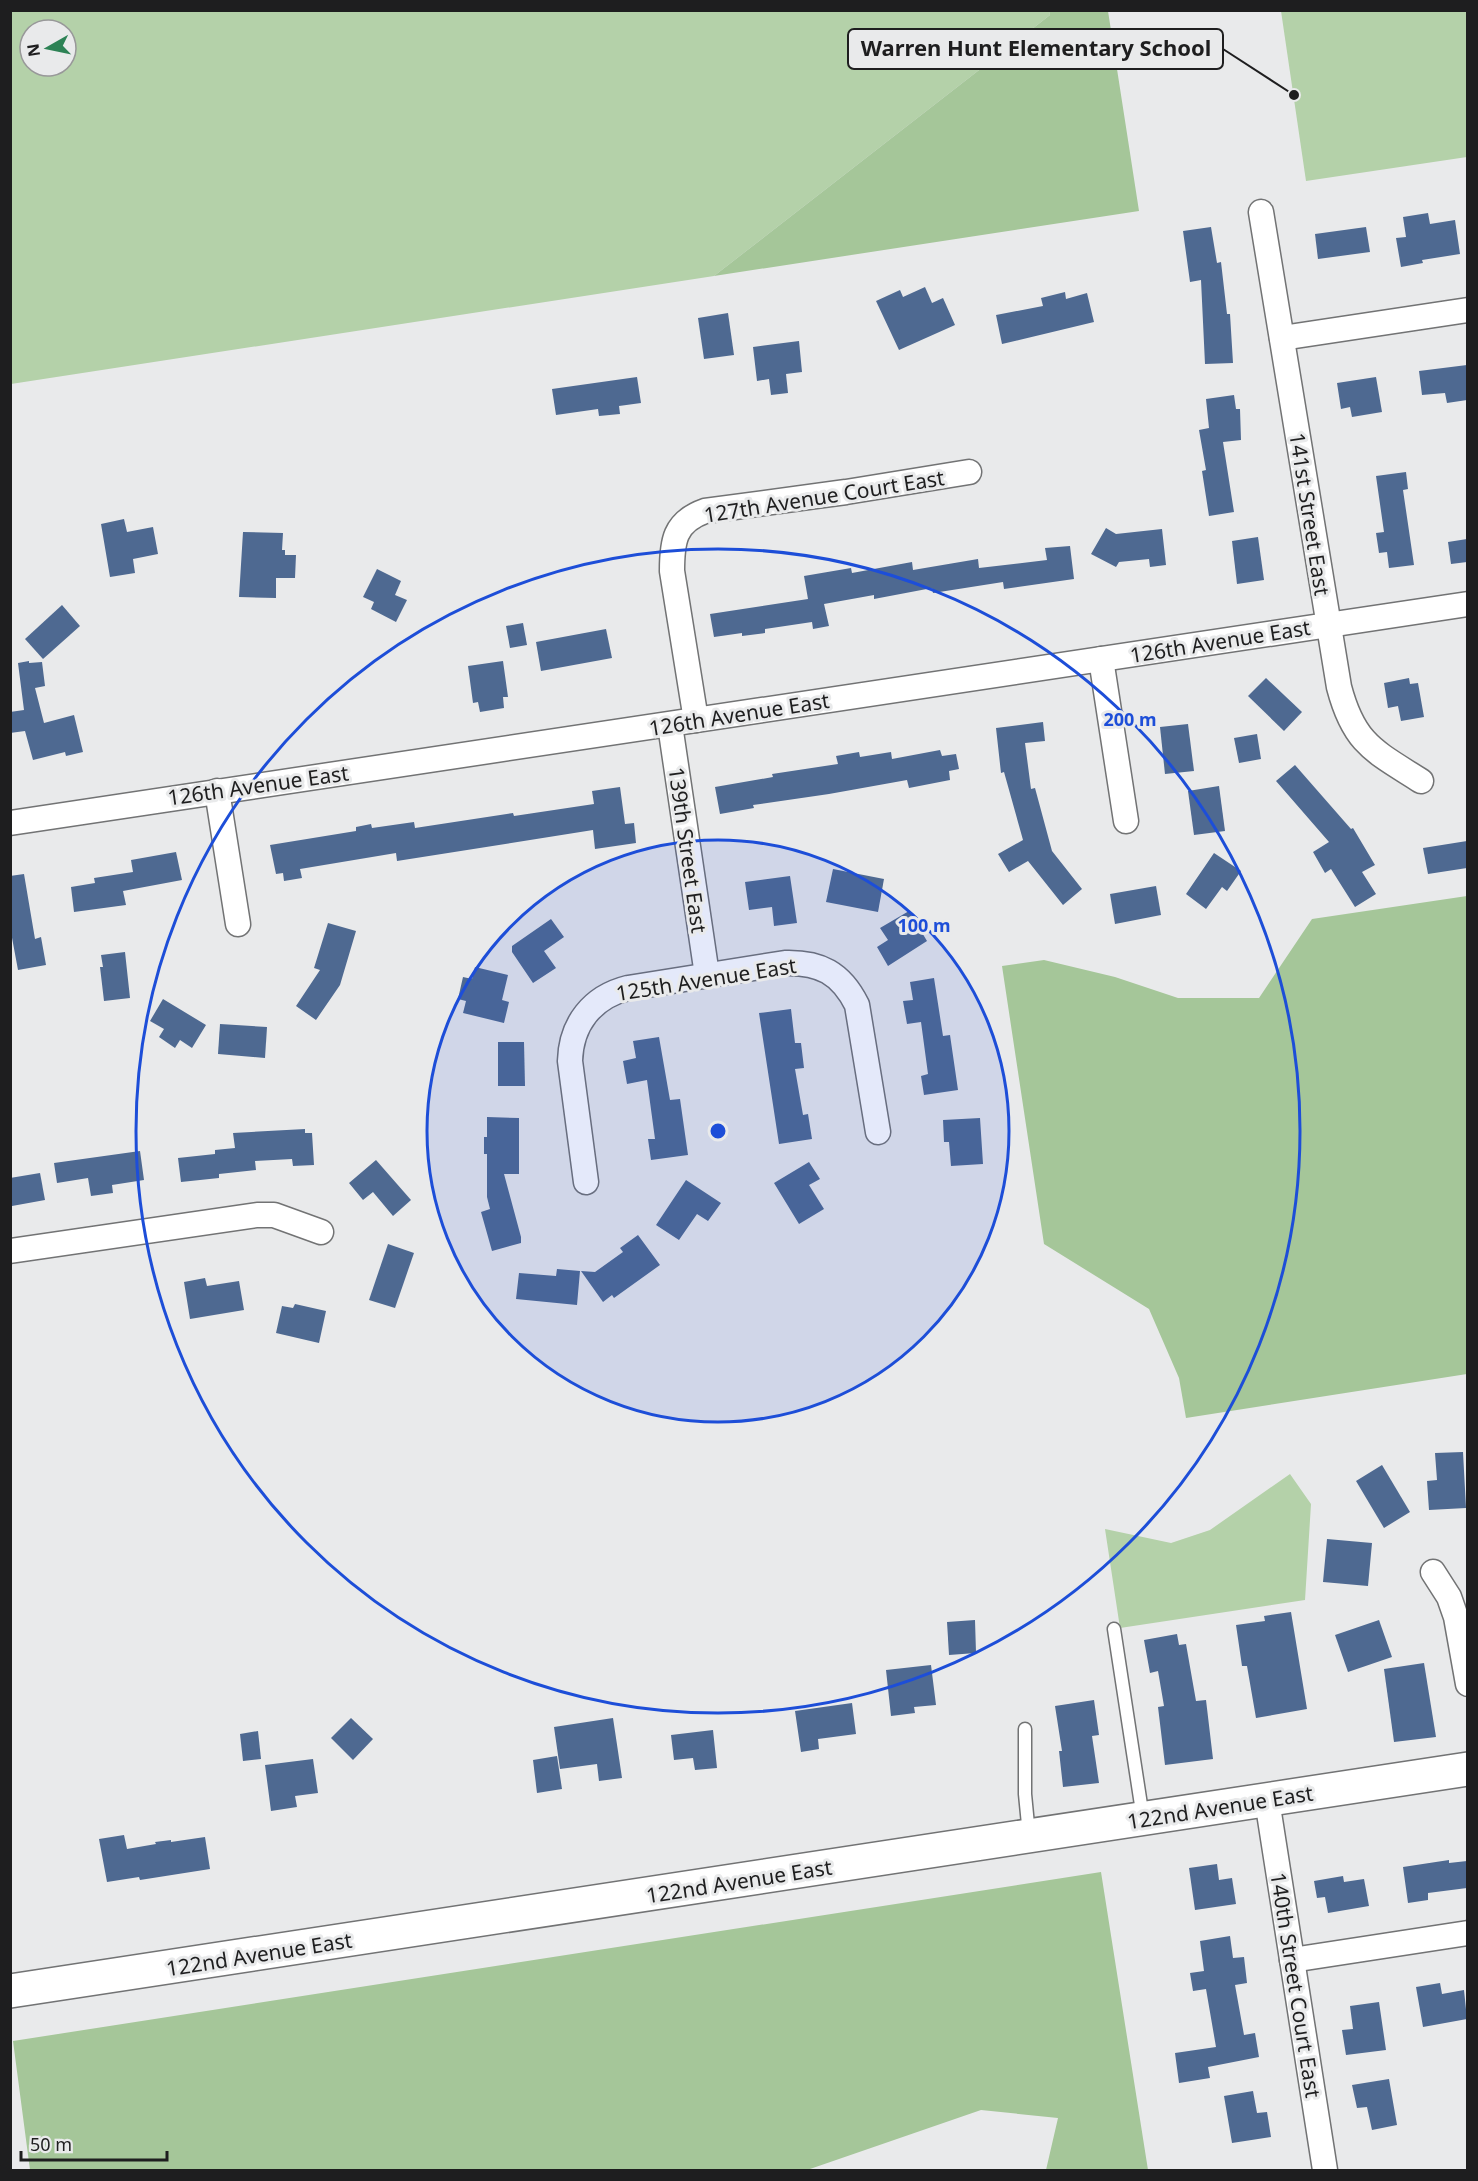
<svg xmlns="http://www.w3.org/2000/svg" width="1478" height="2181" viewBox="0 0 1478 2181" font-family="'Noto Sans',sans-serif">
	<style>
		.green { fill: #b4d1a9; fill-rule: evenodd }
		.forest { fill: #a5c699 }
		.building { fill: #4e6991 }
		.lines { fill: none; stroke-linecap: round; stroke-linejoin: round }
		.lane-casing { stroke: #727374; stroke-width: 15 }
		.street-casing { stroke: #727374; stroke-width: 27 }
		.secondary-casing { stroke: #727374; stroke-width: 36 }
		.lane { stroke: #fff; stroke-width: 12 }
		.street { stroke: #fff; stroke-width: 24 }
		.secondary { stroke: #fff; stroke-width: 33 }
		.ring { fill: none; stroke: #1d4ed8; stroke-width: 3 }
		.labels { text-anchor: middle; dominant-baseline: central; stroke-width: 6; stroke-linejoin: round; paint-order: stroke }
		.street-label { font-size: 21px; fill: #1e1e1f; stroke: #e9eaeb }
		.centre { fill: #1d4ed8; stroke: #e9eaeb; stroke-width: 3 }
		.ring-label { font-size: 18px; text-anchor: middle; font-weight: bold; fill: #1d4ed8; stroke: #e9eaeb; stroke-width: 6; stroke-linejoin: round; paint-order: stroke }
		.leader { fill: none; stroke: #1e1e1f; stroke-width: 2 }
		.callout-dot { fill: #1e1e1f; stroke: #e9eaeb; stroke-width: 2 }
		.callout { fill: #e9eaeb; stroke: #1e1e1f; stroke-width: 2 }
		.callout-label { font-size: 22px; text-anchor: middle; font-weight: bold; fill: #1e1e1f }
	</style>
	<rect width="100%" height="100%" fill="#e9eaeb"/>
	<g class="green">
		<path d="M11,11H1049L1050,15L714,276L11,384ZM30,30H66V66H30Z"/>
		<polygon points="1281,11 1467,11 1467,157 1306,181"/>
		<polygon points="1290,1474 1311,1504 1305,1600 1120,1628 1105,1529 1171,1543 1210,1530"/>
	</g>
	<g class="forest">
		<polygon points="1049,11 1108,11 1139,211 714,276 1050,15"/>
		<polygon points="1467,896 1467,1374 1186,1418 1179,1378 1149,1309 1044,1244 1002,966 1044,960 1115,977 1178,998 1259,998 1312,919"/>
		<polygon points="1101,1872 1148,2170 1046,2170 1058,2118 981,2110 810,2169 30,2170 13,2041"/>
	</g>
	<g class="building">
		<polygon points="1428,213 1430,224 1455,220 1460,254 1422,260 1423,263 1401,267 1396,238 1406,237 1403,217"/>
		<polygon points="1211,227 1217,263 1221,262 1227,314 1230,314 1233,363 1205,364 1201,280 1190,282 1183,231"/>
		<polygon points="1366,227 1370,252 1318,259 1315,234"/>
		<polygon points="925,287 932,303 943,298 955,325 899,350 876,301 900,290 903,297"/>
		<polygon points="1065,292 1066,299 1087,293 1094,322 1002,344 996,315 1043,306 1041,298"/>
		<polygon points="728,313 734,355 704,359 698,318"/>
		<polygon points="799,341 802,372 786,374 788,393 771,395 769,379 757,381 753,347"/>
		<polygon points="1467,365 1467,400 1447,403 1445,393 1422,395 1419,371"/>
		<polygon points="637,377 641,403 619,406 620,414 599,416 598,409 556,415 552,389"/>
		<polygon points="1376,377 1382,412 1352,417 1350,407 1341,409 1337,383"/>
		<polygon points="1234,395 1236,409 1240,409 1241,440 1223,442 1234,512 1209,516 1202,471 1206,470 1199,430 1209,428 1206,399"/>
		<polygon points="1406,472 1408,489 1403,490 1414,565 1389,568 1387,552 1379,553 1376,533 1384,532 1376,476"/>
		<polygon points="124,519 127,532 153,527 158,554 133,559 135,573 110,577 101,524"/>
		<polygon points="1106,528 1116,534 1162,529 1166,565 1150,567 1149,559 1119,562 1116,567 1091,554"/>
		<polygon points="243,532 283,533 282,550 285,550 285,555 296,555 295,578 276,578 276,598 239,597"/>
		<polygon points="1258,537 1264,580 1237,584 1232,541"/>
		<polygon points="1467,539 1467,562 1451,564 1448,542"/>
		<polygon points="1070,546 1074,579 1004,589 1003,582 933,593 932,588 874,599 874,595 824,604 829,626 813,629 812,622 765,629 765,633 742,636 742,633 714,637 710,614 808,599 804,576 851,568 852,573 912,562 913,570 978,559 979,568 1047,560 1045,548"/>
		<polygon points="377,569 401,581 395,595 407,600 396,622 371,609 374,602 363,597"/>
		<polygon points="62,605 80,626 43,659 25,639"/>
		<polygon points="523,623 527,645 510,648 506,626"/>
		<polygon points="606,629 612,658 541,671 536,642"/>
		<polygon points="29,661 29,663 42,662 45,686 35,688 44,723 74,715 83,752 66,756 65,752 33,760 25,731 10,733 10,712 24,710 18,663"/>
		<polygon points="503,661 508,697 503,697 504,708 480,712 478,702 473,703 468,666"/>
		<polygon points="1266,678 1302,712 1284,731 1248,696"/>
		<polygon points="1409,678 1410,684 1418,683 1424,717 1401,721 1398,706 1388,708 1384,683"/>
		<polygon points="1043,722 1045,741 1025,743 1031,789 1035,788 1052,851 1082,889 1063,905 1028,861 1009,872 998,854 1023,840 1004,772 1001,773 996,728"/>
		<polygon points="1188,724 1194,771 1165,774 1160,727"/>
		<polygon points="1257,734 1261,759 1239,763 1234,738"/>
		<polygon points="940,750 942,756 956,754 959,769 949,771 950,780 909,788 907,780 829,794 753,805 754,808 720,814 715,787 773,777 772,774 838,764 836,756 859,752 860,757 891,752 892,759"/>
		<polygon points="1295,765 1351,829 1353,828 1375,865 1362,872 1376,894 1355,907 1331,869 1325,873 1313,852 1329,842 1276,781"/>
		<polygon points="1219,786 1225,831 1194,835 1188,791"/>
		<polygon points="620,787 625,824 634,823 636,843 595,849 593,830 397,861 396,853 300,869 302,878 284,881 283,873 276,874 270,845 356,831 356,827 371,824 372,828 414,822 415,828 513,813 514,816 594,804 592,791"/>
		<polygon points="1467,841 1467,868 1428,874 1423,848"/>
		<polygon points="176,852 182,880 123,891 126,905 74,912 71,887 95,883 94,878 133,872 131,860"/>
		<polygon points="1214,853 1241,871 1227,891 1222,887 1206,909 1186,894"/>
		<polygon points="833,869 884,879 878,912 826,902"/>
		<polygon points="24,874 35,939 41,937 46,965 18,970 10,927 10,876"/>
		<polygon points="790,876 797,923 774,926 772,907 749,910 745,882"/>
		<polygon points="1156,886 1161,915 1115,924 1110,894"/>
		<polygon points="909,911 927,941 888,966 877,947 888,940 880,928"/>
		<polygon points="551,919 564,937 544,951 556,968 533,983 512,952 512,946"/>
		<polygon points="328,923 356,931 340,985 316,1020 296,1006 320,970 314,968"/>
		<polygon points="125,952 130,998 104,1001 100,967 103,967 101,955"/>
		<polygon points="475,967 508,975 502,1000 509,1002 504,1023 463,1013 466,1001 458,999 463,977 472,979"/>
		<polygon points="934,978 943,1036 950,1035 958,1090 924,1095 921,1076 928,1074 921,1022 907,1024 903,1001 913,1000 910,982"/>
		<polygon points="163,999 206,1025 192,1048 180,1040 175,1048 159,1037 164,1029 150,1021"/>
		<polygon points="791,1009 795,1043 801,1043 804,1068 795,1069 803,1115 808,1114 812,1139 779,1144 759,1013"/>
		<polygon points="220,1024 267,1027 265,1058 218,1054"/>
		<polygon points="659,1037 670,1100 680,1099 688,1155 651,1160 648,1139 655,1139 647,1080 627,1084 623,1061 636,1058 633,1041"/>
		<polygon points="498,1042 524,1042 525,1086 498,1086"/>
		<polygon points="487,1117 519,1118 519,1174 504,1174 521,1237 521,1243 492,1251 481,1212 490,1209 487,1197 487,1154 484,1154 484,1137 487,1137"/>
		<polygon points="980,1118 983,1164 951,1166 949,1142 944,1142 943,1120"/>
		<polygon points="305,1129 305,1133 312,1133 314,1165 293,1166 292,1159 255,1161 256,1170 219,1174 219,1178 181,1182 178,1158 215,1154 215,1150 235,1148 233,1133"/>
		<polygon points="140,1151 144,1180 112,1185 113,1193 91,1196 88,1178 57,1183 54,1163"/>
		<polygon points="376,1160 411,1200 393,1216 373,1192 363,1200 349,1183"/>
		<polygon points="809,1162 820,1179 809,1185 824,1209 799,1224 774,1183"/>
		<polygon points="40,1173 45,1200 12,1206 10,1178"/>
		<polygon points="686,1180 721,1203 708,1221 697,1214 679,1240 656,1225"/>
		<polygon points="638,1235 660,1265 614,1298 612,1295 603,1302 581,1271 595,1272 623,1252 620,1248"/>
		<polygon points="388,1244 414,1253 395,1308 369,1300"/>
		<polygon points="557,1269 580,1271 577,1305 516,1299 519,1273 556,1276"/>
		<polygon points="205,1278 207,1286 239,1281 244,1310 190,1319 184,1282"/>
		<polygon points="295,1304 326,1311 319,1343 276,1333 282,1306 293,1308"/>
		<polygon points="1463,1452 1466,1508 1429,1510 1427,1481 1437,1480 1435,1453"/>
		<polygon points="1382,1465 1410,1512 1384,1528 1356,1481"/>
		<polygon points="1327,1539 1372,1543 1368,1586 1323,1582"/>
		<polygon points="1291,1612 1307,1709 1256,1718 1247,1666 1242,1666 1236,1625 1265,1621 1264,1616"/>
		<polygon points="975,1620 976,1653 949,1655 947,1622"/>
		<polygon points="1379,1620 1392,1657 1348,1672 1335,1635"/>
		<polygon points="1177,1634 1179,1645 1186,1644 1196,1701 1206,1700 1213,1759 1165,1765 1158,1707 1164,1706 1158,1671 1150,1673 1144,1640"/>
		<polygon points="1424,1663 1436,1737 1394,1742 1384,1669"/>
		<polygon points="931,1665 936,1705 914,1707 915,1713 891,1716 886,1670"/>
		<polygon points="1094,1700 1099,1735 1092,1736 1099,1783 1063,1787 1059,1751 1062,1751 1055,1706"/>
		<polygon points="852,1703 856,1734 818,1739 819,1749 801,1752 795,1711"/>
		<polygon points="351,1718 373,1739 353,1760 331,1738"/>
		<polygon points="613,1718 622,1778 599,1781 597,1764 560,1769 554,1727"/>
		<polygon points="713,1730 717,1768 695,1770 693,1758 674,1760 671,1735"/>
		<polygon points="258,1731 261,1759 243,1761 240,1734"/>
		<polygon points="557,1756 562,1789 537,1793 533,1760"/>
		<polygon points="313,1759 318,1793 295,1796 297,1807 271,1811 265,1765"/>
		<polygon points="124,1835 127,1849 156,1844 155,1842 171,1840 171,1842 205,1837 210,1869 140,1880 139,1877 107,1882 99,1839"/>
		<polygon points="1449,1860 1449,1863 1467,1861 1467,1888 1428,1893 1428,1900 1408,1903 1403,1867"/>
		<polygon points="1217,1864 1219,1880 1232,1878 1236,1904 1195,1910 1189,1868"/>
		<polygon points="1343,1876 1344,1882 1364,1879 1369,1906 1328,1913 1325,1897 1317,1898 1314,1881"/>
		<polygon points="1230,1936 1233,1958 1244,1957 1247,1983 1235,1985 1244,2035 1255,2033 1259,2057 1208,2067 1210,2078 1179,2083 1175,2053 1216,2047 1206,1989 1193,1991 1190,1973 1204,1971 1200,1941"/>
		<polygon points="1440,1983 1442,1994 1464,1990 1467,2019 1423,2027 1416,1987"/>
		<polygon points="1379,2002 1386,2050 1346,2055 1342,2030 1353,2029 1350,2006"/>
		<polygon points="1389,2079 1397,2125 1372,2130 1367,2107 1357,2108 1352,2085"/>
		<polygon points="1253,2091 1257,2113 1267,2112 1271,2137 1232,2143 1224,2096"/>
	</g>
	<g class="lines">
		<g class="lane-casing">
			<g id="lane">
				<polyline points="1114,1629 1143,1818"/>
				<polyline points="1025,1729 1025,1794 1029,1835"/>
			</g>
		</g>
		<g class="street-casing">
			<g id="street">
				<path d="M1261,212L1339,687C1354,744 1374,751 1421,781"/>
				<polyline points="1282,338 1468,310"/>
				<polyline points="1101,659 1126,821"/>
				<path d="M696,720L672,571C672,542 674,522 705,511L846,492L969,472"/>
				<polyline points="670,725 707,975"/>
				<polyline points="217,791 238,924"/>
				<polyline points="10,823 1468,604"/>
				<path d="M586,1182L570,1061C571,1024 592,997 628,988L785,963C820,962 841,973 857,1005L878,1132"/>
				<polyline points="10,1251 257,1215 274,1215 321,1232"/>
				<polyline points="1433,1572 1449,1597 1456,1617 1468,1684"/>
				<polyline points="1267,1800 1325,2170"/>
				<polyline points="1292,1960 1468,1933"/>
			</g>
		</g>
		<g class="secondary-casing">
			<polyline id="secondary" points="10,1991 1468,1769"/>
		</g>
		<use href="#lane" class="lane"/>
		<use href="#street" class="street"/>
		<use href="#secondary" class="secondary"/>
	</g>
	<circle cx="718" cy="1131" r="291" fill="#1d4ed8" fill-opacity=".12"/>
	<g class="ring">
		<circle cx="718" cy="1131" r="291"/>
		<circle cx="718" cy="1131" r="582"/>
	</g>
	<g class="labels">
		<g class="street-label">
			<text transform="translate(824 496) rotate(-9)">127th Avenue Court East</text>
			<text transform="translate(1310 514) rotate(81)">141st Street East</text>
			<text transform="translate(1220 641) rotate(-9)">126th Avenue East</text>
			<text transform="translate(739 714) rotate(-9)">126th Avenue East</text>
			<text transform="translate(258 785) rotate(-8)">126th Avenue East</text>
			<text transform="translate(688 850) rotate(82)">139th Street East</text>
			<text transform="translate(706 979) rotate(-9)">125th Avenue East</text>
			<text transform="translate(1220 1807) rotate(-9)">122nd Avenue East</text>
			<text transform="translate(739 1881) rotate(-9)">122nd Avenue East</text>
			<text transform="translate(259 1954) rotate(-9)">122nd Avenue East</text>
			<text transform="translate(1296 1985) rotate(81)">140th Street Court East</text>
		</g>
	</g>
	<circle cx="718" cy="1131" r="9" class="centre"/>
	<g class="ring-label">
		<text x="1130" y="726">200 m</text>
		<text x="924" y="932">100 m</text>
	</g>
	<path class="leader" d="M1294 95L1223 49"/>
	<circle class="callout-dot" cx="1294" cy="95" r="6"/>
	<rect class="callout" x="848" y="29" width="375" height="40" rx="6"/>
	<g class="callout-label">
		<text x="1036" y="56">Warren Hunt Elementary School</text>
	</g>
	<rect width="1478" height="2181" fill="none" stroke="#1e1e1f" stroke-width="24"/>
	<g transform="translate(48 48) rotate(261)"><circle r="28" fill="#e9eaeb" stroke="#989899" stroke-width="1.5"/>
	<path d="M0-4.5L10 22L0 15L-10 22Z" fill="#2d8255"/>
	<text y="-9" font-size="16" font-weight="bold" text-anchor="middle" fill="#1e1e1f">N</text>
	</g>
	<path d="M21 2151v9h146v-9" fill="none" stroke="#1e1e1f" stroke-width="3"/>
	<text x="30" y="2151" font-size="18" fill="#1e1e1f" stroke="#e9eaeb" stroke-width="4.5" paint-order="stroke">50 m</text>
</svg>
